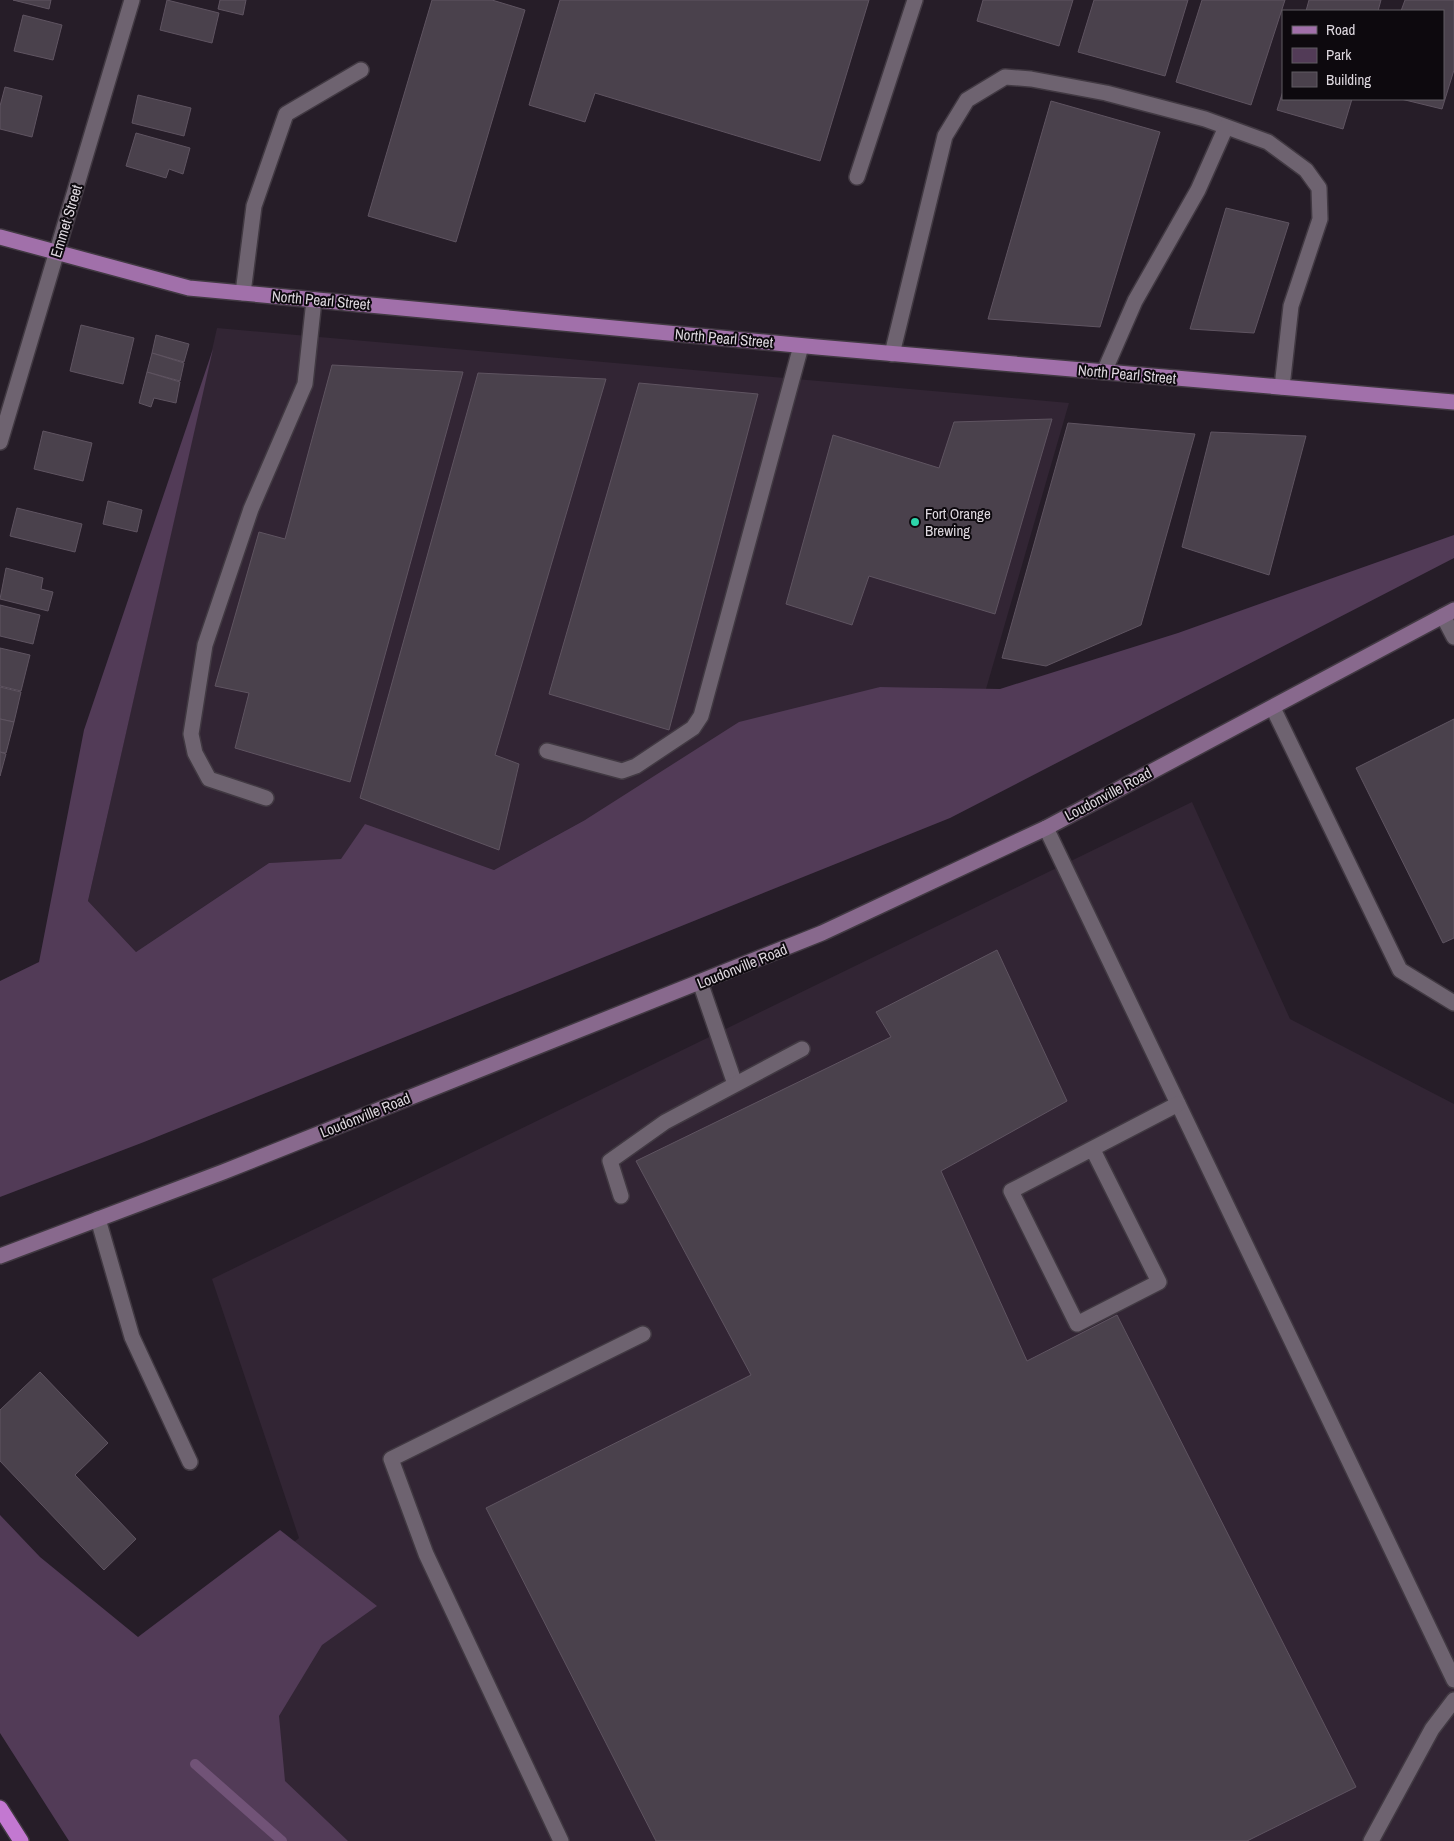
<svg xmlns="http://www.w3.org/2000/svg" width="1454" height="1841" viewBox="0 0 1454 1841" font-family="'Archivo Narrow',sans-serif">
	<style>
		.built { fill: #322534 }
		.green { fill: #523b57 }
		.lines { fill: none; stroke-linecap: round; stroke-linejoin: round }
		.stream { stroke: #715377; stroke-width: 10 }
		.building { fill: #4a414c; stroke: #5f5461 }
		.lane-casing { stroke: #413942; stroke-width: 18 }
		.street-casing { stroke: #413942; stroke-width: 18 }
		.secondary-casing { stroke: #413942; stroke-width: 18 }
		.primary-casing { stroke: #413942; stroke-width: 18 }
		.highway-casing { stroke: #413942; stroke-width: 18 }
		.lane { stroke: #6e6370; stroke-width: 15 }
		.street { stroke: #6e6370; stroke-width: 15 }
		.secondary { stroke: #88698d; stroke-width: 15 }
		.primary { stroke: #a170aa; stroke-width: 15 }
		.highway { stroke: #c378d1; stroke-width: 15 }
		.poi-dot { fill: #2dd5ab; stroke: #0d090e; stroke-width: 2 }
		.labels { text-anchor: middle; dominant-baseline: central; stroke-width: 4; stroke-linejoin: round; paint-order: stroke }
		.street-label { font-size: 15px; fill: #ded8df; stroke: #0d090e }
		.poi-label { font-size: 15px; fill: #ded8df; stroke: #0d090e; text-anchor: start }
	</style>
	<rect width="100%" height="100%" fill="#261d28"/>
	<g class="built">
		<polygon points="217,328 1069,403 986,689 880,687 585,820 494,870 365,825 341,860 269,863 136,952 88,901"/>
		<polygon points="1192,802 1290,1019 1454,1104 1454,1841 308,1841 121,1682 299,1538 212,1279"/>
	</g>
	<g class="green">
		<polygon points="213,349 88,901 136,952 269,863 341,859 365,824 494,870 585,820 739,722 880,687 1000,689 1178,633 1454,535 1454,558 950,818 144,1142 0,1197 0,981 39,962 84,730"/>
		<polygon points="0,1515 40,1557 138,1637 280,1530 377,1606 322,1645 279,1716 285,1781 348,1841 69,1841 0,1733"/>
	</g>
	<g class="lines">
		<polyline class="stream" points="195,1764 282,1841"/>
	</g>
	<g class="building">
		<polygon points="13,0 51,0 49,9"/>
		<polygon points="167,0 219,13 212,43 160,30"/>
		<polygon points="220,0 246,0 243,15 218,9"/>
		<polygon points="432,0 492,0 525,10 456,242 368,216"/>
		<polygon points="560,0 869,0 820,161 595,93 585,122 529,105"/>
		<polygon points="983,0 1073,0 1059,46 977,21"/>
		<polygon points="1094,0 1188,0 1165,76 1078,52"/>
		<polygon points="1202,0 1285,0 1251,105 1176,82"/>
		<polygon points="1309,0 1381,0 1378,11 1306,11"/>
		<polygon points="1405,0 1454,0 1454,70 1442,109 1401,99 1443,99 1443,11 1401,11"/>
		<polygon points="23,15 62,25 53,60 14,51"/>
		<polygon points="5,87 42,96 32,137 0,129 0,106"/>
		<polygon points="1283,91 1283,99 1352,99 1343,129 1277,110"/>
		<polygon points="138,95 191,108 184,136 132,123"/>
		<polygon points="1051,101 1160,132 1100,327 988,319"/>
		<polygon points="136,133 190,148 183,174 169,169 166,178 126,166"/>
		<polygon points="1226,208 1289,223 1254,333 1190,329"/>
		<polygon points="81,325 134,338 123,384 70,371"/>
		<polygon points="156,335 189,344 184,362 152,353"/>
		<polygon points="152,353 184,363 180,381 147,372"/>
		<polygon points="332,365 463,372 350,782 235,748 249,693 215,686 259,532 285,539"/>
		<polygon points="147,372 180,382 176,403 154,398 151,407 139,403"/>
		<polygon points="478,373 606,379 495,755 519,764 499,850 360,798"/>
		<polygon points="639,383 758,394 669,730 549,694"/>
		<polygon points="1052,419 995,614 869,576 852,625 786,604 833,435 939,468 954,422"/>
		<polygon points="1068,423 1195,434 1141,625 1046,666 1002,658"/>
		<polygon points="43,431 92,443 83,481 34,469"/>
		<polygon points="1211,432 1306,436 1269,575 1182,547"/>
		<polygon points="108,501 142,510 137,532 103,524"/>
		<polygon points="17,508 82,524 75,552 10,536"/>
		<polygon points="6,568 43,578 41,589 53,592 48,611 0,599"/>
		<polygon points="0,605 40,615 33,644 0,636"/>
		<polygon points="0,648 30,655 21,691 0,686"/>
		<polygon points="0,687 21,692 14,722 0,719"/>
		<polygon points="0,719 14,722 6,753 0,752"/>
		<polygon points="1454,719 1454,938 1443,943 1356,768"/>
		<polygon points="0,752 6,754 0,776"/>
		<polygon points="997,950 1067,1101 941,1171 1027,1361 1117,1315 1356,1787 1247,1841 656,1841 486,1508 751,1375 636,1161 891,1037 876,1012"/>
		<polygon points="40,1372 108,1443 75,1475 136,1539 104,1570 0,1461 0,1410"/>
	</g>
	<g class="lines">
		<g class="lane-casing">
			<g id="lane">
				<polyline points="857,177 915,0"/>
				<polyline points="243,293 254,206 286,114 361,70"/>
				<polyline points="892,354 945,136 967,100 1005,77 1031,79 1106,93 1205,119 1268,142 1306,170 1319,188 1320,219 1291,306 1282,387"/>
				<polyline points="1104,372 1135,301 1198,190 1226,127"/>
				<polyline points="1443,616 1454,637"/>
				<polyline points="1273,708 1400,970 1454,1003"/>
				<polyline points="547,751 622,771 636,766 693,728 701,716 801,346"/>
				<polyline points="266,798 209,779 195,753 191,734 205,645 251,509 305,384 314,300"/>
				<polyline points="1046,828 1454,1680"/>
				<polyline points="700,982 735,1084"/>
				<polyline points="1093,1150 1159,1282 1077,1324 1011,1191 1178,1104"/>
				<polyline points="621,1196 610,1161 665,1122 802,1049"/>
				<polyline points="98,1219 132,1337 190,1462"/>
				<polyline points="561,1841 426,1554 391,1459 643,1334"/>
				<polyline points="1371,1841 1432,1729 1454,1700"/>
			</g>
		</g>
		<g class="street-casing">
			<polyline id="street" points="0,442 132,0"/>
		</g>
		<g class="secondary-casing">
			<polyline id="secondary" points="0,1256 223,1172 822,933 1046,828 1454,610"/>
		</g>
		<g class="primary-casing">
			<polyline id="primary" points="0,237 189,288 817,347 1454,402"/>
		</g>
		<g class="highway-casing">
			<polyline id="highway" points="0,1808 21,1841"/>
		</g>
		<use href="#lane" class="lane"/>
		<use href="#street" class="street"/>
		<use href="#secondary" class="secondary"/>
		<use href="#primary" class="primary"/>
		<use href="#highway" class="highway"/>
	</g>
	<circle class="poi-dot" cx="915" cy="522" r="5"/>
	<g class="labels">
		<g class="street-label">
			<text transform="translate(66 221) rotate(-73)">Emmet Street</text>
			<text transform="translate(321 300) rotate(5)">North Pearl Street</text>
			<text transform="translate(724 338) rotate(5)">North Pearl Street</text>
			<text transform="translate(1127 374) rotate(5)">North Pearl Street</text>
			<text transform="translate(1108 794) rotate(-28)">Loudonville Road</text>
			<text transform="translate(742 966) rotate(-22)">Loudonville Road</text>
			<text transform="translate(365 1115) rotate(-22)">Loudonville Road</text>
		</g>
		<g class="poi-label">
			<text x="925" y="513">Fort Orange<tspan x="925" dy="17">Brewing</tspan></text>
		</g>
	</g>
	<rect x="1282" y="10" width="162" height="90" fill="#0d090e" stroke="#615c62"/>
	<rect x="1292" y="26" width="25" height="8" fill="#a170aa" stroke="#615c62"/>
	<text x="1326" y="35" font-size="15" fill="#ded8df">Road</text>
	<rect x="1292" y="48" width="25" height="15" fill="#523b57" stroke="#615c62"/>
	<text x="1326" y="60" font-size="15" fill="#ded8df">Park</text>
	<rect x="1292" y="72" width="25" height="15" fill="#4a414c" stroke="#615c62"/>
	<text x="1326" y="85" font-size="15" fill="#ded8df">Building</text>
</svg>
